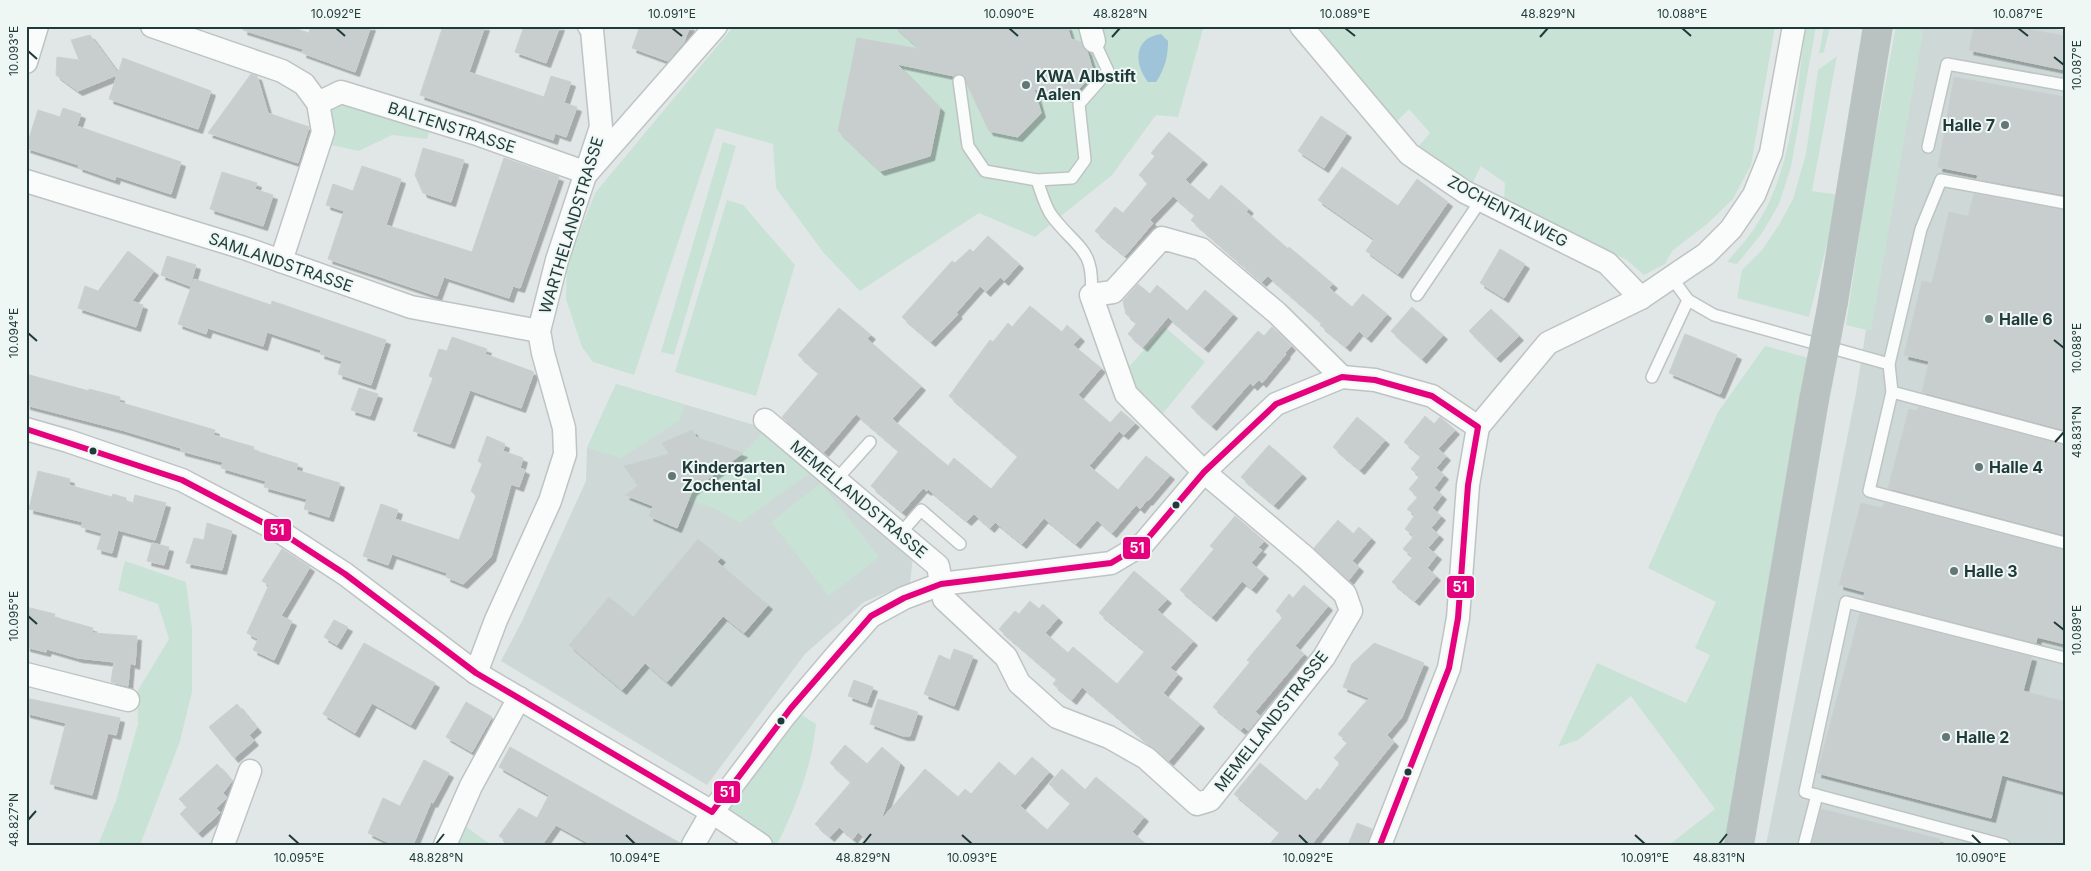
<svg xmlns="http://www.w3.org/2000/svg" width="2091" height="871" viewBox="0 0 2091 871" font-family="Inter,sans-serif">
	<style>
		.built { fill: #ced9d7 }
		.green { fill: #c9e2d6 }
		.water { fill: #9fc3d8 }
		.building { fill: #c8cecd; stroke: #cad0cf; filter: url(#shadow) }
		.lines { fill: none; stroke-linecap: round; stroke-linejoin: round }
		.lane-casing { stroke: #bec4c3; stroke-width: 14 }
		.street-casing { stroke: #bec4c3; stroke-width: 25 }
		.highway-casing { stroke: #bbc4c3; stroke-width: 30 }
		.lane { stroke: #fafbfb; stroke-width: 11 }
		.street { stroke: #fafbfb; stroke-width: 22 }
		.highway { stroke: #b9c1c1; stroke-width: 28 }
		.highway-bridge-casing { stroke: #bbc4c3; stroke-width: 30; stroke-linecap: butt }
		.highway-bridge { stroke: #b9c1c1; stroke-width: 28 }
		.bus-1-casing { stroke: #eef7f4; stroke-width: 10 }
		.bus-1 { stroke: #e5007d; stroke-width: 6 }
		.ticks { fill: none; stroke: #1f3a39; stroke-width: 2 }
		.poi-dot { fill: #637776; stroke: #eef7f4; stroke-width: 2 }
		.bus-dot { fill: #1f3a39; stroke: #eef7f4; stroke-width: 2 }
		.labels { text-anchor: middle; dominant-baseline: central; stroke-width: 4; stroke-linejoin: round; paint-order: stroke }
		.poi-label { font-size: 16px; font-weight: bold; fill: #1f3a39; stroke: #eef7f4; text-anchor: start }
		.street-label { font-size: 16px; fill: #1f3a39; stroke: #eef7f4 }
		.line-badge { stroke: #eef7f4; stroke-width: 2 }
		.badge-label { font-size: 14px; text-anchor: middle; font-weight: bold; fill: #fff }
		.neatline { fill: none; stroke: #1f3a39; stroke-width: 2 }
		.ticks-label { font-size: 12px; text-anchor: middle; fill: #1f3a39 }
	</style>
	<defs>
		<filter id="shadow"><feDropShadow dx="4.5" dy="4.5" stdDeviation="0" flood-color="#0004"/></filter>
	</defs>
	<rect width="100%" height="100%" fill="#e1e7e6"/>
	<g class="built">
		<polygon points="1914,26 2038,26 2065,31 2065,845 1766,845 1856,393"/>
		<polygon points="616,384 761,427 913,556 910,583 864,602 805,654 707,785 501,661 522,621 586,481 587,448"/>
	</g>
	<g class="green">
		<polygon points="734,26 1204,26 1178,117 1156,115 1112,175 1035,237 979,213 860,291 823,252 776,188 773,144 716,128 634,375 593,362 582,347 566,299 567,264 595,193"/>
		<polygon points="1318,26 1775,26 1751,165 1733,199 1707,224 1672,251 1665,264 1644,275 1627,260 1504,201 1505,183 1481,166 1473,182 1418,147 1430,133 1409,109 1394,124"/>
		<path d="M1806,26H1816L1791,167L1779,204L1762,233L1737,264L1727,262C1736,251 1746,241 1754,229C1793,172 1796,93 1806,26Z"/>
		<polygon points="1824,26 1830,26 1824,52 1819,54"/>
		<polygon points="1896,26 1924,26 1871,331 1846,325 1868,177"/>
		<polygon points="1837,56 1812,191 1839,195 1809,317 1737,298 1742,270 1762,250 1779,225 1793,199 1806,154 1818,70"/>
		<polygon points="341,96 432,124 427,139 392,135 359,151 327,144 325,108"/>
		<polygon points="723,142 736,146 674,355 661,352"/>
		<polygon points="727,200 743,205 795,265 756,396 675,372"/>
		<polygon points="1165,327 1205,362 1160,417 1131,391 1124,372"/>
		<polygon points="1765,346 1816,360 1742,803 1726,845 1669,845 1715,809 1631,696 1578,740 1558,747 1597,663 1686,703 1710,655 1695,648 1716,602 1648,568 1718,412"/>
		<polygon points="616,384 685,405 679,421 621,458 587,448"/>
		<polygon points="765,430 814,470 740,523 714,508 681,499 743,453"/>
		<polygon points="821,483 879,557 829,596 771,522"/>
		<polygon points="125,561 186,582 192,629 192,692 180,741 140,845 98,845 116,801 138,724 137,692 169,639 158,604 118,590"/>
		<path d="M791,708L816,724C812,767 796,806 777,845H761L712,812Z"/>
		<polygon points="461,823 491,845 450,845"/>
	</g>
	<path class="water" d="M1161,34L1168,41C1168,57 1165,68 1156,82H1148C1134,64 1133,38 1161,34Z"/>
	<g class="building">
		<polygon points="244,26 288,26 309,33 311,26 371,26 355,72 302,53 303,49 243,30"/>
		<polygon points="443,26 485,26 469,72 544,97 551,76 571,82 564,103 577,107 566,137 555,133 553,140 420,95"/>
		<polygon points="524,26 560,26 546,63 515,52"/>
		<polygon points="640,26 690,26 684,42 668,61 632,48"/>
		<polygon points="894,26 1067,26 1071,39 1081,42 1087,51 1094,74 1070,98 1034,89 1041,113 1018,137 989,131 962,74 954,76 897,64 940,108 930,156 880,171 838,131 857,38 920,49"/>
		<polygon points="1974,26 2010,26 2065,36 2065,70 1969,50"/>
		<polygon points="90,35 118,73 123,58 211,91 198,129 109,99 117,75 78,91 56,75 57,57 79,60 71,40"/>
		<polygon points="251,74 257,76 268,113 309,127 298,163 208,133"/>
		<polygon points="1954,77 2065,97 2065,195 1977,179 1978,175 1938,167"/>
		<polygon points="63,108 81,114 77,126 181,162 171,194 116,176 115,180 78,167 79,165 26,148 38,110 60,117"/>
		<polygon points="1321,116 1347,133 1324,168 1298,151"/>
		<polygon points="1169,132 1203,160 1185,180 1209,200 1221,185 1249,209 1246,212 1288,249 1289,247 1333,284 1329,288 1352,307 1363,294 1387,314 1367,338 1359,331 1346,347 1320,325 1322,323 1268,276 1262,282 1191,220 1195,215 1173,196 1150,220 1153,223 1125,256 1095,231 1115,207 1123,213 1148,183 1139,175 1155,156 1151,153"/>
		<polygon points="423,148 464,160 451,202 423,193 415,175"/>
		<polygon points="504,158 559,177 520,288 513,286 509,298 444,277 437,296 328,259 344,211 326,205 333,184 353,191 362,166 401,179 386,225 472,252"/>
		<polygon points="1342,167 1398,206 1417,179 1448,202 1398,274 1366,251 1374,239 1318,200"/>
		<polygon points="222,172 257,183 255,189 273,195 263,226 210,209"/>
		<polygon points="1974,194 2065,210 2065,430 1922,392 1929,361 1904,355 1922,281 1932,283 1949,212 1968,216"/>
		<polygon points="988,236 1019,264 1004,281 1000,277 986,292 980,286 956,313 958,314 931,342 902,317 952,261 955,263 970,249 973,252"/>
		<polygon points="1500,249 1525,264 1504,298 1480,283"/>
		<polygon points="128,251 154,271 132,301 143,305 136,327 78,308 85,286 98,291"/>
		<polygon points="167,256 196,265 190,286 161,275"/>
		<polygon points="194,279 271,305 272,301 386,340 371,385 338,374 342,361 320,354 321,350 267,332 263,346 208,328 206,334 178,324"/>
		<polygon points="1138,284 1150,294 1157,285 1187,311 1205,290 1233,314 1204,348 1168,317 1143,347 1128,334 1137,323 1126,314 1123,301"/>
		<polygon points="1030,306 1062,332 1067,325 1080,337 1073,345 1101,368 1078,395 1116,428 1110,423 1121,411 1135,423 1124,435 1119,431 1089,466 1118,490 1146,456 1170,475 1148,501 1147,500 1140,509 1136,505 1112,533 1097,520 1076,544 1044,518 1022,544 995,522 990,528 974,514 967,521 928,489 927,491 923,488 902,512 871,486 899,451 856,414 824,452 782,417 819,373 798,355 839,308 871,335 867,339 921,386 892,419 948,466 954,458 991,489 1018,456 949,396 990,340 993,342 1008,323 1012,327"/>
		<polygon points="1412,307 1443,335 1422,359 1391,331"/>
		<polygon points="1491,309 1519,336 1496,358 1469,331"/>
		<polygon points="1272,327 1291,346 1285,353 1286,354 1262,383 1259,380 1253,386 1250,383 1212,426 1191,407 1258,331 1264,336"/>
		<polygon points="1685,334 1737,355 1720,394 1669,373"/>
		<polygon points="452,337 487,349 485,354 534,372 521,408 470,390 450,444 413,431 433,378 429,376 439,349 447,351"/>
		<polygon points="26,374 89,391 89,389 120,397 119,402 215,430 213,435 254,447 253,450 298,464 296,470 340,483 329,517 304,509 307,499 264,487 266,481 221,468 223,462 181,451 181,448 122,430 26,405"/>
		<polygon points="359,388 378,394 370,416 351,410"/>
		<polygon points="1918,407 2065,445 2065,535 1888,488 1909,409 1917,411"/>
		<polygon points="1425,416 1434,424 1440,417 1455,430 1438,449 1446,456 1436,468 1444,475 1434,488 1442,495 1432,508 1441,516 1431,528 1439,535 1428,548 1437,555 1427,568 1436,576 1415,601 1392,582 1413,557 1403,549 1414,536 1405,529 1415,515 1407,509 1418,497 1409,489 1420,476 1411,469 1421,456 1404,442"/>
		<polygon points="1357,417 1385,440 1360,470 1333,447"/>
		<polygon points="692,430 696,437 743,453 692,491 677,528 649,516 653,506 625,495 638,486 624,466 669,454 662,443"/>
		<polygon points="487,436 505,444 503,451 523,458 520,468 525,470 519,487 511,484 491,557 463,584 446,577 447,573 392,554 388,565 363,556 381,504 398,510 395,519 459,540 476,496 471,491 482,464 478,461"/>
		<polygon points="1269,445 1302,474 1274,505 1241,477"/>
		<polygon points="38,471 70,479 69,485 112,497 113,494 126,498 126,501 133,503 135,495 166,503 155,540 118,530 112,553 97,549 102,533 81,527 83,522 29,509"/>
		<polygon points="1861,503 1883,508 1884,503 2065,550 2065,644 2037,637 2036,643 1863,599 1865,592 1839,585"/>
		<polygon points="1235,516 1264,541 1258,548 1262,550 1251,563 1264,574 1252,589 1242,581 1212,617 1180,590 1214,549 1210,546"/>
		<polygon points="1338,520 1353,534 1359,527 1371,538 1352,561 1359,567 1349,580 1314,548"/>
		<polygon points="207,523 232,531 222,570 186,563 194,538 204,540"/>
		<polygon points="698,539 721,558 717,562 768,605 744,633 723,616 667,682 645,663 622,690 569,645 609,597 633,617"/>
		<polygon points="152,543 169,547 164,565 147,561"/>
		<polygon points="282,549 310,567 281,616 292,621 274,660 253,650 258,639 247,633 269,585 262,581"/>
		<polygon points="1134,571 1167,599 1157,610 1193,641 1170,668 1178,674 1163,693 1200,724 1169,761 1082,687 1072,700 1053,684 1057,679 999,629 1015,611 1019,614 1030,601 1039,609 1043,604 1058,618 1045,633 1068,653 1073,647 1117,684 1145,651 1099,613"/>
		<polygon points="1304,585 1328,606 1295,646 1304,654 1255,712 1260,716 1248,731 1244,727 1241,730 1213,707 1250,662 1247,660 1283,617 1276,611 1289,594 1293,598"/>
		<polygon points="26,607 55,614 54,617 93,628 92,633 137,636 135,665 130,663 128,686 111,682 114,662 78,658 47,649 46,652 26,647"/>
		<polygon points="1860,613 2032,657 2023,691 2065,702 2065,792 2002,775 1991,818 1817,773"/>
		<polygon points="334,620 348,627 337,645 324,637"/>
		<polygon points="364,643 435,683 411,725 372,703 355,733 323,714"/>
		<polygon points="1374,643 1424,663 1402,717 1387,735 1394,742 1311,845 1269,845 1280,832 1234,794 1260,763 1306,801 1317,788 1320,790 1340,763 1334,758 1348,742 1338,734 1369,698 1343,687 1352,664"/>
		<polygon points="954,649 973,656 954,706 924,694 939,655 950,660"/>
		<polygon points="854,680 873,687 867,703 848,696"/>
		<polygon points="26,698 120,718 116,735 108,733 92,795 50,784 66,723 26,713"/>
		<polygon points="878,699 918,712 910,736 903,736 870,724"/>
		<polygon points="466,702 492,717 472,752 446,737"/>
		<polygon points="237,704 257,728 249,735 254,741 234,758 209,727"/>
		<polygon points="845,745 867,764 882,747 900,763 881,820 925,769 958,797 965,789 971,794 999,762 1015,776 1032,757 1049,772 1020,806 1047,830 1071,803 1049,784 1062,769 1085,790 1096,777 1144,817 1132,832 1147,845 860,845 865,838 858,832 853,839 839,827 830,837 815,824 851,782 830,763"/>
		<polygon points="510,747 680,843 680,845 592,845 556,825 542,845 511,845 499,836 519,808 537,818 549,795 499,767"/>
		<polygon points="424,760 449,773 433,803 431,802 413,845 394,845 368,833 383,798 400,806"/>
		<polygon points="217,764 232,781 223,793 227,797 226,799 216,808 220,813 198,833 180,814 187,807 179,799"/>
		<polygon points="1821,809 1940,839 1939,845 1812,845"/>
		<polygon points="1357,823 1372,829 1367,845 1348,845"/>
	</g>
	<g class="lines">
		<g class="lane-casing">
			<g id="lane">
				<polyline points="959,81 968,146 985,171 1037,180 1072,178 1085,160 1079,104 1108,71 1094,41"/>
				<polyline points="1928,147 1947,64 2065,85"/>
				<path d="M1037,180C1041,191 1045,207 1052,216C1077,249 1095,248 1091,295"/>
				<polyline points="1417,295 1481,200"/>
				<polyline points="1688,300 1714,315 1889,364 1892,392 2065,438"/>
				<polyline points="1889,364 1921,229 1941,180 2065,203"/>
				<polyline points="1652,377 1688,300 1672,278"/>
				<polyline points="1892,392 1869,491 2065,543"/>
				<polyline points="836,480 870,442"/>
				<polyline points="900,534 921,510 960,544"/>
				<polyline points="1804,845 1817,795"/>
				<polyline points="2004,845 1805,792 1846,602 2065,658"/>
			</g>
		</g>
		<g class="street-casing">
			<g id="street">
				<polyline points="152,26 282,71 304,84 318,103 323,132 281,261"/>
				<polyline points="1090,26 1094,41"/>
				<polyline points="1301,26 1409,154 1465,192 1607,263 1641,298"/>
				<polyline points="26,62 37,26"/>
				<polyline points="318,103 341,92 474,133 587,173 716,26"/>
				<polyline points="26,181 244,248 411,307 539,331"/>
				<polyline points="765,420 938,566 944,599 1006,657 1019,683 1057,717 1109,737 1146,758 1197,804 1210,800 1324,657 1351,611 1345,594 1306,558 1204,472 1126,394 1091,295 1113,292 1162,238 1201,249 1277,313 1342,377"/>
				<polyline points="26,429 68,441 182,480 279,531 345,574 476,673 712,812 761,845"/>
				<polyline points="476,673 496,620 550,501 565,454 564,428 543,353 539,331 557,260 601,127 592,30 589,26"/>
				<polyline points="26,674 128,700"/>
				<polyline points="223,845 250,771"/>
				<polyline points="445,845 471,786 519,698"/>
				<polyline points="693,845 712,812 783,718 834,658 871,616 904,598 941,584 1111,563 1143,544 1204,472 1276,404 1342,377 1375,380 1432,396 1478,427"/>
				<polyline points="1380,845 1449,668 1458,618 1468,485 1478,427 1548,343 1641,298 1706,254 1731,229 1754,195 1771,153 1794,26"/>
			</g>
		</g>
		<g class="highway-casing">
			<g id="highway">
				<polyline points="1833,302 1878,26"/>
				<polyline points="1739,845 1814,400"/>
			</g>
		</g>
		<use href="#lane" class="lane"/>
		<use href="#street" class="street"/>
		<use href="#highway" class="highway"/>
		<g class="highway-bridge-casing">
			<polyline id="highway-bridge" points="1814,400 1833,302"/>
		</g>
		<use href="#highway-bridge" class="highway-bridge"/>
		<g class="bus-1-casing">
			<polyline id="bus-1" points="26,429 182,480 279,531 345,574 476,673 712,812 791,708 871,616 904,598 941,584 1111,563 1143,544 1204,472 1276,404 1342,377 1375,380 1432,396 1478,427 1468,485 1458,618 1449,668 1380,845"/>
		</g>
		<use href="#bus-1" class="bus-1"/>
	</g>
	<path class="ticks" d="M336,28L345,36M672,28L682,36M1009,28L1018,36M1345,28L1355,36M1682,28L1691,36M2018,28L2028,36M1112,37L1120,28M1540,37L1548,28M28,51L37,59M2054,57L2064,65M28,333L37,341M2054,340L2064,348M2055,442L2064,432M28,616L37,624M2054,622L2064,630M28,820L36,811M289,835L299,844M626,835L635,844M962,835L972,844M1299,835L1308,844M1635,835L1645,844M1972,835L1981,844M436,844L444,834M863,844L871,834M1719,844L1727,834"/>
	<g class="poi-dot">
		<circle cx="1026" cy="85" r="5"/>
		<circle cx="2005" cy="125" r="5"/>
		<circle cx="1989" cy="319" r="5"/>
		<circle cx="1979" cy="467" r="5"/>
		<circle cx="672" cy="476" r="5"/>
		<circle cx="1954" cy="571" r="5"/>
		<circle cx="1946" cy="737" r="5"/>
	</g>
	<g class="bus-dot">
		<circle cx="93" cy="451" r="4.5"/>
		<circle cx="1176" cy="505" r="4.5"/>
		<circle cx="781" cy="721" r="4.5"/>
		<circle cx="1408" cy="772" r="4.5"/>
	</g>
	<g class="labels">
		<g class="poi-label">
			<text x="1036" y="76">KWA Albstift<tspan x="1036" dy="18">Aalen</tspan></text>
			<text x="1995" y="125" text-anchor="end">Halle 7</text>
			<text x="1999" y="319">Halle 6</text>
			<text x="682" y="467">Kindergarten<tspan x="682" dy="18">Zochental</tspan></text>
			<text x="1989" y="467">Halle 4</text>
			<text x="1964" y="571">Halle 3</text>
			<text x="1956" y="737">Halle 2</text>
		</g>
		<g class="street-label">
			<text transform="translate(452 127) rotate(18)">BALTENSTRASSE</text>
			<text transform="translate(1508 211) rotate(28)">ZOCHENTALWEG</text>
			<text transform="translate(571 225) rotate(-73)">WARTHELANDSTRASSE</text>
			<text transform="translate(281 262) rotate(19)">SAMLANDSTRASSE</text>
			<text transform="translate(859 499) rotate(40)">MEMELLANDSTRASSE</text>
			<text transform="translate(1271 721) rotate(-52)">MEMELLANDSTRASSE</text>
		</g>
	</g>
	<g class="line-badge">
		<rect x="263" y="518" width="29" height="24" rx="5" fill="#e5007d"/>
		<rect x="1122" y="536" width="29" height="24" rx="5" fill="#e5007d"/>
		<rect x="1446" y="575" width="29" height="24" rx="5" fill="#e5007d"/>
		<rect x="713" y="780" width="28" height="24" rx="5" fill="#e5007d"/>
	</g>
	<g class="badge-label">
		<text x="277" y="535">51</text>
		<text x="1137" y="553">51</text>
		<text x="1460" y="592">51</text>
		<text x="727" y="797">51</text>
	</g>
	<rect width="2091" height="871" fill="none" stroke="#eef7f4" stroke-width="55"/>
	<rect x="28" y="28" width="2036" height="816" class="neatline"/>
	<g class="ticks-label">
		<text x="336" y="18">10.092°E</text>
		<text x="672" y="18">10.091°E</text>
		<text x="1009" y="18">10.090°E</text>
		<text x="1120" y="18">48.828°N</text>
		<text x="1345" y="18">10.089°E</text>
		<text x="1548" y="18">48.829°N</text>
		<text x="1682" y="18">10.088°E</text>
		<text x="2018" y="18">10.087°E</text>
		<text transform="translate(14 51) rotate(-90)" y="4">10.093°E</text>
		<text transform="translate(2077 65) rotate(-90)" y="4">10.087°E</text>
		<text transform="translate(14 333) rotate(-90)" y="4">10.094°E</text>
		<text transform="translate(2077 348) rotate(-90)" y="4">10.088°E</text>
		<text transform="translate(2077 432) rotate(-90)" y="4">48.831°N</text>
		<text transform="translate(14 616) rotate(-90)" y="4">10.095°E</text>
		<text transform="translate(2077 630) rotate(-90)" y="4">10.089°E</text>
		<text transform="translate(14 820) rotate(-90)" y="4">48.827°N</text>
		<text x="299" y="862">10.095°E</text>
		<text x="436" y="862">48.828°N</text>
		<text x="635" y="862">10.094°E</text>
		<text x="863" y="862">48.829°N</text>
		<text x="972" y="862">10.093°E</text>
		<text x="1308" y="862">10.092°E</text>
		<text x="1645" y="862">10.091°E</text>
		<text x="1719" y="862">48.831°N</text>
		<text x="1981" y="862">10.090°E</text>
	</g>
</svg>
